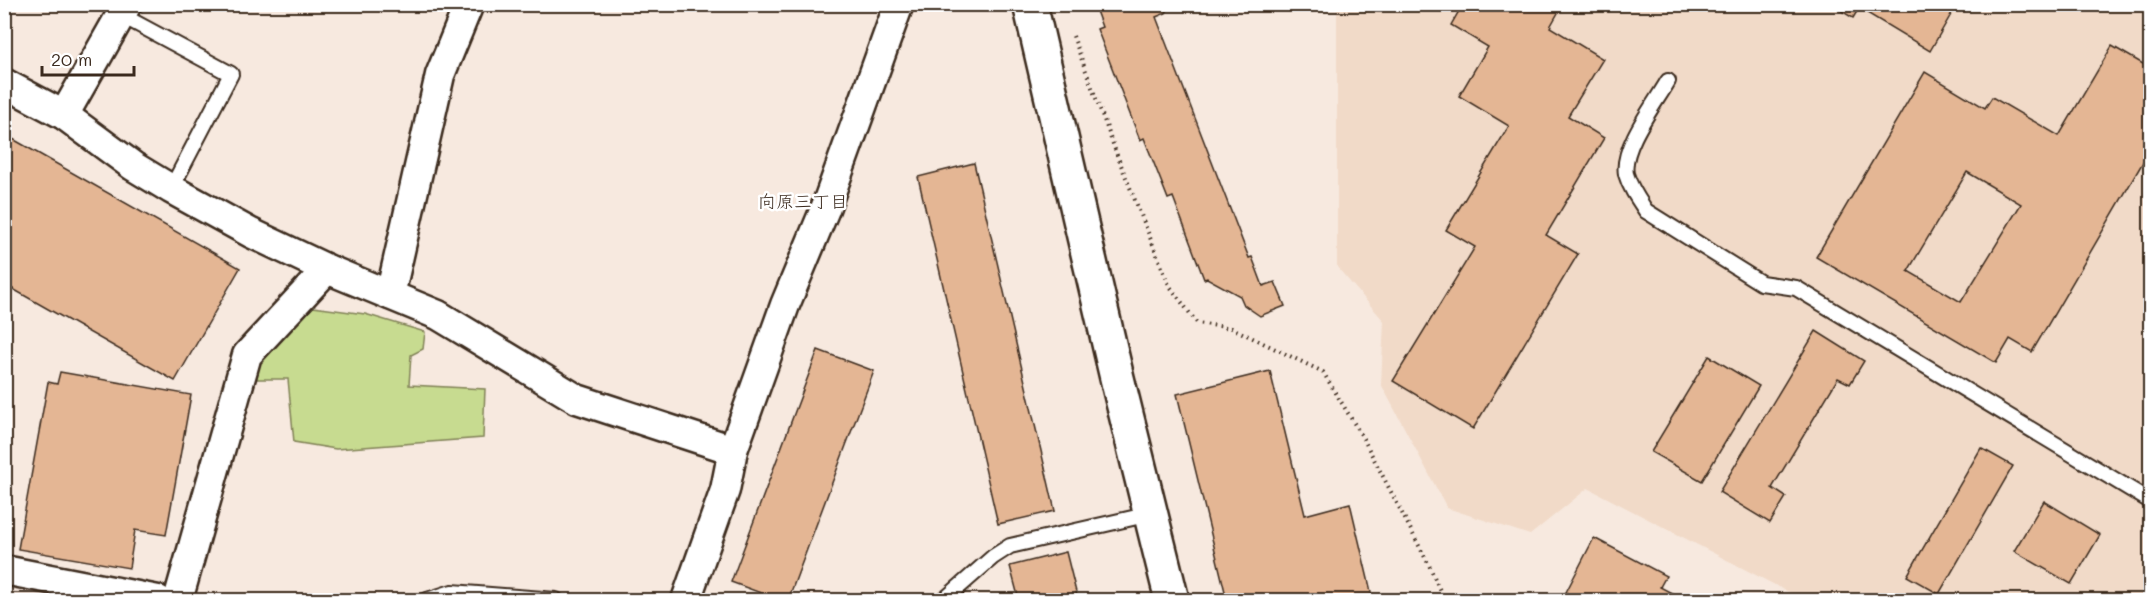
<svg xmlns="http://www.w3.org/2000/svg" width="2155" height="605" viewBox="0 0 2155 605" font-family="Mali,'Klee One',sans-serif">
	<style>
		.built { fill: #f1dac8 }
		.green { fill: #c7db90; stroke: #818257; stroke-width: 1.5 }
		.building { fill: #e4b694; stroke: #3b2a1e; stroke-width: 1.5; fill-rule: evenodd }
		.lines { fill: none; stroke-linecap: round; stroke-linejoin: round }
		.lane-casing { stroke: #3b2a1e; stroke-width: 18 }
		.street-casing { stroke: #3b2a1e; stroke-width: 33 }
		.secondary-casing { stroke: #3b2a1e; stroke-width: 38 }
		.path { stroke: #3b2a1e; stroke-width: 4; stroke-dasharray: 1.5 4.5; stroke-linecap: butt }
		.lane { stroke: #fff; stroke-width: 14 }
		.street { stroke: #fff; stroke-width: 28 }
		.secondary { stroke: #fff; stroke-width: 33 }
		.labels { text-anchor: middle; dominant-baseline: central; stroke-width: 5; stroke-linejoin: round; paint-order: stroke }
		.neighbourhood-label { font-size: 18px; fill: #3b2a1e; stroke: #fff }
	</style>
	<rect width="100%" height="100%" fill="#f7e9df"/>
	<filter id="ink" filterUnits="userSpaceOnUse"><feTurbulence type="fractalNoise" baseFrequency=".0167" numOctaves="2"/><feDisplacementMap in="SourceGraphic" scale="12" xChannelSelector="R" yChannelSelector="G"/><feConvolveMatrix kernelMatrix="1 2 1 2 8 2 1 2 1" color-interpolation-filters="sRGB"/></filter>
	<g filter="url(#ink)">
		<polygon class="built" points="1337,5 2150,5 2150,592 2145,600 1804,600 1588,488 1530,535 1447,508 1381,384 1384,321 1337,267"/>
		<polygon class="green" points="313,307 365,314 425,332 423,349 411,355 409,385 485,389 483,438 336,449 294,442 288,379 253,379 262,356"/>
		<g class="building">
			<polygon points="1103,4 1171,4 1166,13 1156,17 1249,258 1252,257 1263,286 1275,282 1285,306 1260,316 1244,305 1240,296 1207,278 1204,279 1173,197 1168,199 1144,138 1140,140 1097,29 1102,27 1095,8"/>
			<polygon points="1463,4 1563,4 1550,27 1603,59 1568,116 1604,138 1546,235 1578,254 1473,429 1393,381 1475,247 1446,230 1509,126 1459,96 1488,47 1451,25"/>
			<polygon points="1830,4 1957,4 1930,51 1859,8 1853,18"/>
			<path d="M2112,46L2150,68V150L2032,352L2010,339L1996,363L1816,257L1925,72L1985,108L1992,97L2059,136ZM1967,172L2021,204L1961,302L1908,271Z"/>
			<polygon points="4,134 240,268 175,381 4,284"/>
			<polygon points="974,163 1055,511 998,524 918,177"/>
			<polygon points="1816,331 1864,361 1850,384 1838,378 1772,488 1786,497 1770,523 1719,492"/>
			<polygon points="818,350 874,371 788,600 780,600 731,582"/>
			<polygon points="1709,356 1759,386 1702,481 1651,452"/>
			<polygon points="1270,371 1305,515 1350,503 1372,596 1354,600 1227,600 1177,394"/>
			<polygon points="60,372 191,395 166,535 135,530 129,568 18,549 48,382 57,384"/>
			<polygon points="1981,448 2013,466 1939,594 1907,576"/>
			<polygon points="2044,501 2100,535 2071,584 2014,551"/>
			<polygon points="1594,538 1666,576 1660,587 1685,600 1562,600"/>
			<polygon points="1066,552 1078,600 1019,600 1010,566"/>
		</g>
		<g class="lines">
			<g class="lane-casing">
				<g id="lane">
					<polyline points="121,15 231,74 171,189"/>
					<path d="M1668,81C1655,104 1621,147 1626,174C1630,188 1638,199 1646,211L1761,283L1796,288L2150,501"/>
					<polyline points="427,600 452,592 556,600"/>
					<polyline points="944,600 993,557 1010,546 1150,514"/>
				</g>
			</g>
			<g class="street-casing">
				<g id="street">
					<polyline points="4,83 64,115 133,166 171,189 251,233 327,269 438,315 577,399 733,450"/>
					<polyline points="64,115 127,4"/>
					<polyline points="390,295 440,75 469,4"/>
					<polyline points="4,570 158,600"/>
					<polyline points="178,600 247,355 327,269"/>
					<polyline points="686,600 725,490 733,450 785,305 825,209 899,4"/>
				</g>
			</g>
			<g class="secondary-casing">
				<polyline id="secondary" points="1030,4 1117,378 1172,600"/>
			</g>
			<polyline class="path" points="1073,36 1117,155 1169,285 1197,323 1232,328 1323,372 1363,438 1429,565 1444,600"/>
			<use href="#lane" class="lane"/>
			<use href="#street" class="street"/>
			<use href="#secondary" class="secondary"/>
		</g>
	</g>
	<g class="labels">
		<g class="neighbourhood-label">
			<text x="803" y="201">向原三丁目</text>
		</g>
	</g>
	<rect width="2155" height="605" fill="none" stroke="#fff" stroke-width="24"/>
	<rect x="12" y="12" width="2131" height="581" fill="none" stroke="#3b2a1e" stroke-width="2" filter="url(#ink)"/>
	<path d="M42 66v9h92v-9" fill="none" stroke="#3b2a1e" stroke-width="3"/>
	<text x="51" y="66" font-size="18" fill="#3b2a1e" stroke="#ffffff" stroke-width="4.5" paint-order="stroke">20 m</text>
</svg>
